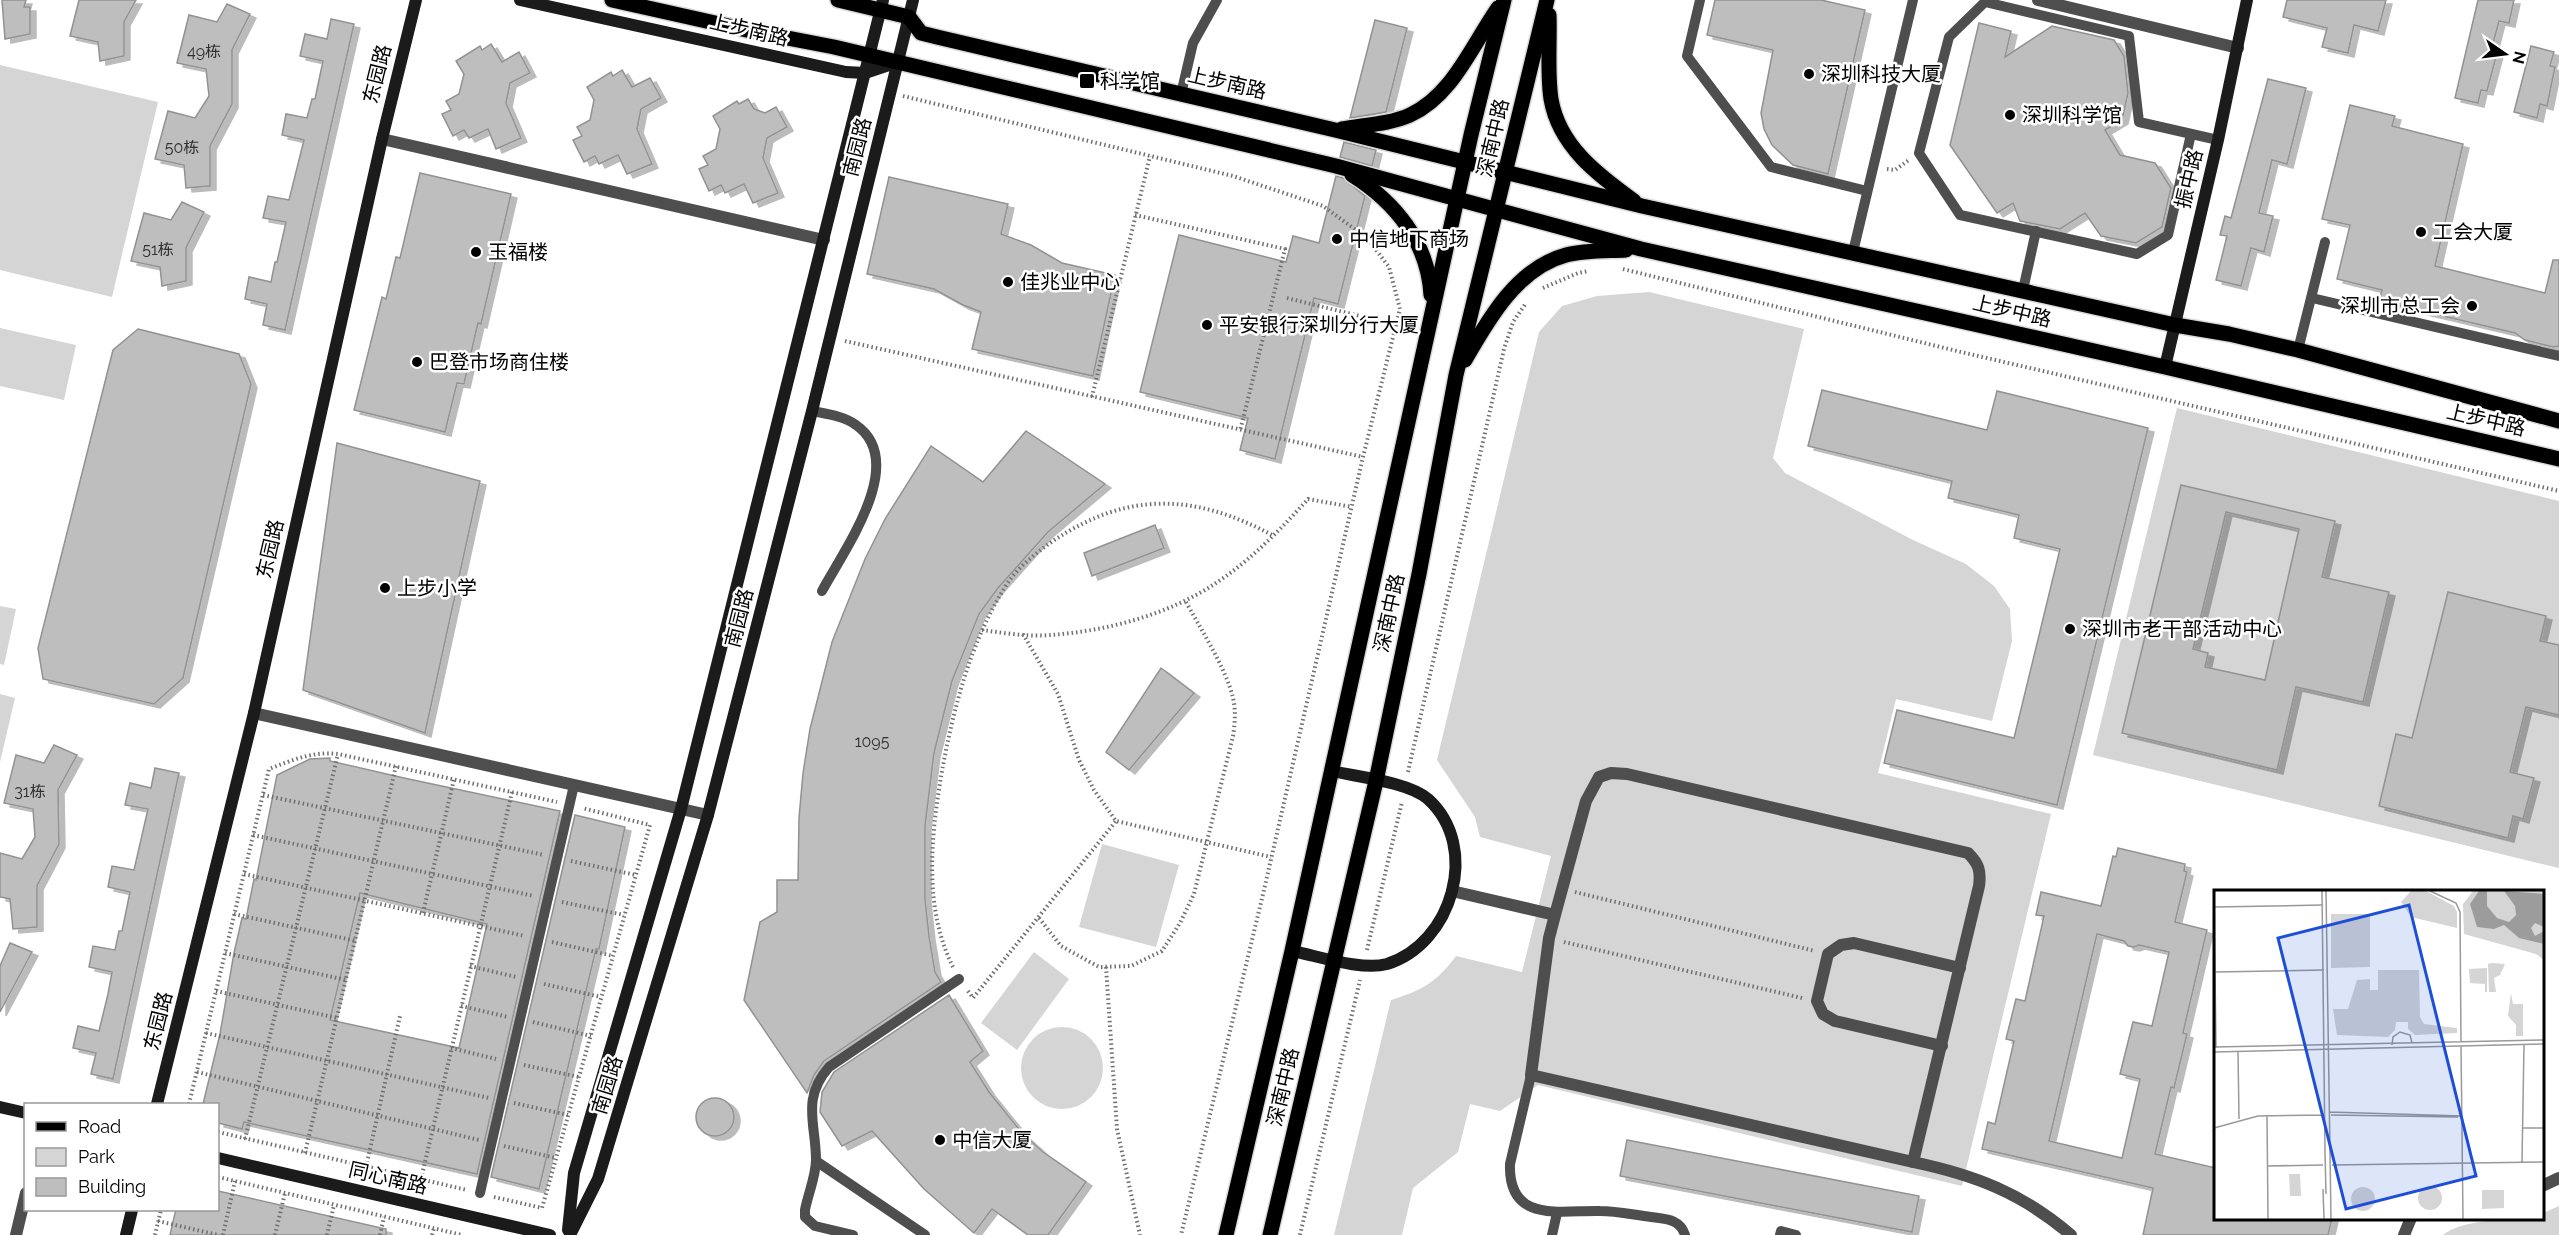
<svg xmlns="http://www.w3.org/2000/svg" width="2559" height="1235" viewBox="0 0 2559 1235" font-family="Raleway,'Noto Sans SC',sans-serif">
	<style>
		.green { fill: #d5d5d5 }
		.building { fill: #bebebe; stroke: #929292; stroke-width: 1.5; fill-rule: evenodd; filter: url(#shadow) }
		.lines { fill: none; stroke-linecap: round; stroke-linejoin: round }
		.primary-casing { stroke: #dbdbdb; stroke-width: 18 }
		.path { stroke: #707070; stroke-width: 4; stroke-dasharray: 1.5 3; stroke-linecap: butt }
		.lane { stroke: #4e4e4e; stroke-width: 10 }
		.street { stroke: #4e4e4e; stroke-width: 12 }
		.secondary { stroke: #1b1b1b; stroke-width: 12 }
		.primary { stroke: #000; stroke-width: 15 }
		.poi-dot { fill: #000; stroke: #fff; stroke-width: 2 }
		.labels { text-anchor: middle; dominant-baseline: central; stroke-width: 5; stroke-linejoin: round; paint-order: stroke }
		.number-label { font-size: 16px; fill: #303030 }
		.street-label { font-size: 20px; fill: #000; stroke: #fff }
		.poi-label { font-size: 20px; fill: #000; stroke: #fff; text-anchor: start }
		.inset-road { fill: none; stroke: #999; stroke-width: 1.5 }
		.view { fill: #1d4ed8; fill-opacity: 0.15; stroke: #1d4ed8; stroke-width: 3 }
		.inset-edge { fill: none; stroke: #000; stroke-width: 3 }
	</style>
	<defs>
		<filter id="shadow"><feDropShadow dx="6" dy="4" stdDeviation="0" flood-color="#0004"/></filter>
	</defs>
	<rect width="100%" height="100%" fill="#fff"/>
	<g class="green">
		<polygon points="0,65 158,102 112,297 0,270"/>
		<path d="M1649,292L1804,329L1773,458L1785,473L1913,540L1966,564L1994,586L2010,609L2012,641L1992,721L1896,699L1878,773L2051,814L1962,1186L1538,1085L1500,1111L1470,1104L1458,1152L1413,1188L1402,1235H1334L1391,1000C1421,991 1437,982 1456,956L1522,972L1551,856L1480,837L1475,817L1437,760L1539,332L1562,306L1597,296Z"/>
		<polygon points="0,328 76,345 64,400 0,386"/>
		<polygon points="2177,408 2559,501 2559,868 2093,755"/>
		<polygon points="0,606 16,609 4,665 0,664"/>
		<polygon points="0,694 15,698 0,762"/>
		<polygon points="1102,844 1179,865 1156,947 1079,927"/>
		<polygon points="1034,952 1069,979 1017,1050 981,1023"/>
		<circle cx="1062" cy="1068" r="41"/>
		<path d="M2559,1206V1235H2443C2461,1219 2518,1218 2542,1218L2543,1213Z"/>
	</g>
	<g class="building">
		<polygon points="2,0 26,0 24,7 30,7 30,34 5,39"/>
		<polygon points="79,0 136,0 124,22 124,56 100,61 98,42 70,36"/>
		<polygon points="1715,0 1821,0 1865,10 1828,174 1793,165 1772,145 1764,129 1761,113 1773,50 1707,35"/>
		<polygon points="2287,0 2386,0 2378,31 2354,25 2348,53 2322,47 2327,28 2283,17"/>
		<polygon points="2478,0 2514,0 2509,23 2499,21 2491,51 2497,53 2487,91 2481,90 2478,103 2455,98"/>
		<polygon points="227,4 250,14 232,50 232,104 210,146 210,186 186,188 184,165 155,159 168,111 195,118 209,96 206,69 177,63 189,15 217,22"/>
		<polygon points="331,19 354,24 285,330 263,325 267,304 245,299 249,277 271,282 275,262 277,262 286,222 263,218 268,196 289,200 304,140 282,135 286,114 307,118 312,99 315,99 323,61 300,56 305,34 327,39"/>
		<polygon points="1375,20 1407,28 1386,112 1350,118"/>
		<polygon points="1979,23 2011,31 2005,57 2052,26 2114,40 2124,56 2128,93 2122,120 2105,130 2120,155 2155,163 2171,188 2162,227 2136,243 2101,236 2085,213 2060,229 2020,221 2013,203 1997,213 1950,145"/>
		<polygon points="491,44 502,62 519,52 530,73 510,83 506,103 521,138 496,149 488,129 469,138 464,130 453,136 442,114 451,110 446,101 459,94 464,74 456,61 480,46 482,50"/>
		<polygon points="2531,46 2554,52 2550,66 2555,67 2547,106 2540,104 2537,118 2514,112"/>
		<polygon points="622,70 632,87 650,78 661,98 641,109 637,129 652,164 627,174 618,155 599,164 595,156 584,162 573,140 582,136 577,127 590,120 594,100 587,87 611,72 613,76"/>
		<polygon points="2268,79 2306,88 2287,164 2272,160 2259,213 2273,216 2264,252 2251,248 2241,286 2216,280 2227,236 2220,235 2225,216 2231,218"/>
		<polygon points="748,99 754,109 765,113 776,107 787,127 767,138 763,158 778,193 753,203 744,184 725,193 721,185 709,191 699,169 708,165 703,156 716,149 720,129 713,116 737,101 739,104"/>
		<polygon points="2350,105 2395,116 2392,126 2463,144 2435,266 2545,293 2553,260 2559,260 2559,346 2553,347 2525,340 2515,333 2379,301 2382,290 2337,279 2350,225 2322,219"/>
		<polygon points="1344,142 1376,150 1372,166 1340,157"/>
		<polygon points="420,173 511,194 481,324 478,323 464,384 457,383 445,432 354,410 382,297 386,299 396,257 400,258"/>
		<polygon points="1336,176 1343,178 1365,196 1338,304 1314,298 1275,459 1240,450 1248,418 1140,392 1179,235 1286,262 1293,236 1319,243"/>
		<polygon points="889,177 1008,204 1001,234 1031,245 1062,263 1115,275 1093,376 972,349 981,312 963,305 934,289 867,274"/>
		<polygon points="182,202 204,212 186,248 186,281 162,286 160,267 131,261 135,246 144,213 171,220"/>
		<polygon points="138,329 239,354 251,384 183,678 154,704 43,679 38,648 113,350"/>
		<polygon points="1822,390 1987,430 1997,391 2148,428 2057,805 1884,763 1897,710 2014,738 2060,549 2014,538 2019,515 1948,498 1952,481 1808,446"/>
		<polygon points="1026,431 1105,484 1048,532 998,588 979,614 952,681 934,753 925,826 925,899 929,936 935,972 941,982 824,1061 814,1075 807,1093 744,1000 760,922 777,912 777,880 798,880 799,818 803,773 810,729 832,642 865,559 885,519 931,446 983,482"/>
		<polygon points="337,443 480,481 425,733 303,690"/>
		<path d="M2181,485L2335,521L2322,577L2389,592L2363,702L2296,687L2277,770L2122,733ZM2226,512L2299,529L2265,680L2205,667L2208,653L2193,649Z"/>
		<polygon points="1155,525 1164,548 1092,576 1084,553"/>
		<polygon points="2448,592 2546,616 2540,641 2559,645 2559,715 2526,707 2510,772 2534,778 2523,819 2513,816 2508,838 2379,806 2396,734 2412,738"/>
		<polygon points="1161,668 1194,693 1129,770 1106,752"/>
		<polygon points="54,745 77,755 58,790 59,844 37,886 37,927 13,929 10,899 0,897 0,853 22,859 35,837 33,809 4,803 16,755 44,763"/>
		<path d="M330,758V761L404,778L560,811L477,1174L244,1122L242,1129L218,1123V1104H203L220,1034L234,953L242,918L246,919L254,879L256,880L277,775L310,759ZM360,893L487,924L459,1048L330,1020Z"/>
		<polygon points="155,768 179,773 113,1079 91,1074 96,1053 73,1048 78,1026 99,1031 108,994 112,972 89,967 93,946 115,950 119,931 122,931 130,892 108,887 112,866 134,870 148,809 125,805 130,783 151,788"/>
		<polygon points="575,815 625,827 599,949 596,949 539,1189 491,1177"/>
		<path d="M2118,848L2185,864L2184,871L2187,872L2175,922L2207,930L2183,1033L2187,1034L2174,1088L2171,1087L2155,1154L2216,1168V1218H2332L2328,1235H2143L2153,1188L1982,1149L1988,1122L1995,1124L2014,1041L2006,1039L2016,999L2025,1001L2044,916L2036,915L2041,892L2101,906L2113,856L2116,857ZM2097,934L2124,941L2128,946L2134,947L2139,945L2169,952L2152,1026L2133,1022L2120,1074L2140,1079L2122,1158L2049,1141Z"/>
		<polygon points="10,943 32,952 0,1012 0,966"/>
		<polygon points="949,995 983,1051 970,1062 989,1092 1023,1134 1043,1152 1086,1182 1048,1235 1028,1235 992,1209 974,1233 924,1189 872,1131 842,1146 820,1112 822,1092 834,1072"/>
		<circle cx="715" cy="1117" r="19"/>
		<polygon points="1627,1140 1919,1196 1912,1232 1620,1176"/>
		<polygon points="218,1191 386,1229 386,1235 170,1235 176,1209 218,1209"/>
	</g>
	<g class="lines">
		<g class="primary-casing">
			<g id="primary">
				<polyline points="612,0 751,31 834,47 1336,166 1641,249 2165,367 2559,459"/>
				<polyline points="838,0 909,17 921,33 937,37 1335,130 1642,206 2175,325 2229,334 2298,350 2559,421"/>
				<path d="M1549,15C1550,43 1547,72 1551,99C1559,146 1598,175 1634,201"/>
				<path d="M1342,129C1364,125 1390,124 1410,115C1453,95 1472,45 1498,8"/>
				<path d="M1352,175C1395,202 1428,242 1431,295"/>
				<path d="M1465,360C1488,320 1517,268 1566,255C1585,250 1607,251 1626,250"/>
				<polyline points="1226,1235 1292,951 1471,135 1504,0"/>
				<polyline points="1270,1235 1376,781 1419,574 1456,375 1547,0"/>
			</g>
		</g>
		<g class="path">
			<polyline points="903,96 1233,176 1323,206 1367,238 1389,267 1400,309 1363,457 1264,890 1181,1235"/>
			<polyline points="1887,169 1895,170 1909,160"/>
			<polyline points="1135,215 1285,249 1240,431"/>
			<polyline points="1623,269 1961,352 2559,491"/>
			<polyline points="1543,288 1578,273 1589,271"/>
			<polyline points="1287,298 1396,325"/>
			<polyline points="845,341 1363,457"/>
			<polyline points="1092,397 1150,156"/>
			<path d="M982,630C1004,633 1028,637 1051,635C1107,631 1170,614 1216,583C1251,560 1280,530 1308,499L1352,507"/>
			<polyline points="1023,634 1058,694 1079,760 1094,790 1116,821 1271,857"/>
			<polyline points="1408,772 1504,349 1513,322 1526,303"/>
			<polyline points="263,795 544,855"/>
			<polyline points="253,835 534,896"/>
			<polyline points="571,861 636,875"/>
			<polyline points="244,874 525,936"/>
			<polyline points="1575,892 1815,951"/>
			<polyline points="562,902 624,915"/>
			<polyline points="423,913 454,779"/>
			<polyline points="234,914 356,941"/>
			<path d="M1039,918L1061,946L1099,967L1131,966L1162,951L1180,923L1194,894L1233,736C1235,723 1236,711 1233,698C1226,668 1200,628 1185,600"/>
			<polyline points="552,942 613,956"/>
			<polyline points="1564,942 1802,998"/>
			<polyline points="1367,950 1402,802"/>
			<polyline points="225,953 346,980"/>
			<polyline points="470,966 516,977"/>
			<path d="M953,967C923,907 931,835 942,771C954,706 971,640 1007,584C1018,567 1036,553 1053,541C1129,490 1196,494 1274,536"/>
			<polyline points="1106,967 1117,1129 1140,1235"/>
			<polyline points="544,984 601,997"/>
			<polyline points="216,991 337,1018"/>
			<polyline points="968,991 973,998 1116,821"/>
			<polyline points="461,1006 508,1017"/>
			<polyline points="533,1022 591,1036"/>
			<polyline points="206,1033 489,1098"/>
			<polyline points="451,1048 496,1059"/>
			<polyline points="524,1065 579,1077"/>
			<polyline points="197,1072 479,1140"/>
			<polyline points="514,1103 568,1115"/>
			<path d="M189,1104L269,769C292,760 313,751 338,754L557,802"/>
			<polyline points="218,1132 467,1190"/>
			<polyline points="245,1139 338,754"/>
			<polyline points="504,1146 556,1158"/>
			<polyline points="305,1153 396,766"/>
			<polyline points="366,1167 400,1016"/>
			<polyline points="218,1177 462,1235"/>
			<polyline points="421,1179 512,792"/>
			<polyline points="494,1197 542,1208 650,825 582,808"/>
			<polyline points="158,1221 218,1235"/>
			<polyline points="155,1235 161,1210"/>
			<polyline points="223,1235 235,1181"/>
			<polyline points="275,1235 285,1193"/>
			<polyline points="327,1235 334,1205"/>
			<polyline points="380,1235 384,1217"/>
			<polyline points="432,1235 434,1228"/>
			<polyline points="1300,1235 1360,980"/>
		</g>
		<g class="lane">
			<polyline points="1700,0 1687,56 1771,167 1867,191"/>
			<polyline points="1181,94 1193,43 1217,0"/>
			<polyline points="2191,134 2168,235 2137,254 1960,215 1919,153 1949,37 1985,2 2129,36 2139,122 2218,140"/>
			<polyline points="1853,252 1913,0"/>
			<polyline points="2023,290 2036,231"/>
			<polyline points="2312,298 2559,356"/>
			<polyline points="2298,350 2325,242"/>
			<path d="M812,411C827,414 844,416 856,425C909,462 844,550 822,591"/>
			<path d="M1531,1075L1510,1164C1508,1224 1561,1210 1600,1211C1617,1211 1634,1215 1651,1217C1666,1219 1680,1219 1685,1235"/>
			<polyline points="816,1161 925,1235"/>
			<polyline points="480,1193 574,785"/>
			<path d="M853,1235L815,1226L805,1217V1210C808,1194 816,1176 816,1160C816,1124 801,1099 829,1067L959,979"/>
			<polyline points="1552,1235 1557,1213"/>
			<polyline points="1780,1235 1781,1231 1796,1235"/>
		</g>
		<g class="street">
			<polyline points="2038,0 2238,48"/>
			<polyline points="382,139 824,240"/>
			<polyline points="254,713 708,815"/>
			<path d="M1452,891L1555,915L1549,938L1531,1075L1913,1162L1979,886C1981,871 1979,864 1968,853L1627,774L1611,773L1599,777L1586,801L1555,915"/>
			<polyline points="1942,1046 1835,1021 1823,1014 1817,1001 1828,954 1841,945 1854,943 1960,968"/>
			<path d="M1913,1162C1975,1175 2022,1193 2071,1235"/>
			<polyline points="2542,1186 2559,1178"/>
			<polyline points="16,1235 26,1193"/>
			<polyline points="2404,1235 2411,1218"/>
		</g>
		<g class="secondary">
			<polyline points="520,0 846,72 865,73 898,62"/>
			<polyline points="2165,367 2218,140 2247,0"/>
			<path d="M1292,951C1318,956 1362,971 1387,964C1452,944 1481,847 1428,799C1408,782 1358,777 1332,771"/>
			<polyline points="157,1104 254,713 382,139 416,0"/>
			<polyline points="0,1107 26,1113"/>
			<polyline points="218,1158 550,1235"/>
			<polyline points="568,1230 574,1173 681,809 883,0"/>
			<polyline points="126,1235 132,1210"/>
			<polyline points="570,1235 598,1179 708,815 812,411 913,0"/>
		</g>
		<use href="#primary" class="primary"/>
	</g>
	<g class="poi-dot">
		<circle cx="1809" cy="74" r="6"/>
		<rect x="1079" y="73" width="16" height="16" rx="3"/>
		<circle cx="2010" cy="115" r="6"/>
		<circle cx="2421" cy="232" r="6"/>
		<circle cx="1337" cy="239" r="6"/>
		<circle cx="476" cy="252" r="6"/>
		<circle cx="1008" cy="282" r="6"/>
		<circle cx="2472" cy="306" r="6"/>
		<circle cx="1207" cy="325" r="6"/>
		<circle cx="417" cy="362" r="6"/>
		<circle cx="385" cy="588" r="6"/>
		<circle cx="2070" cy="629" r="6"/>
		<circle cx="940" cy="1140" r="6"/>
	</g>
	<g class="labels">
		<g class="number-label">
			<text x="204" y="51">49栋</text>
			<text x="182" y="147">50栋</text>
			<text x="158" y="249">51栋</text>
			<text x="872" y="741">1095</text>
			<text x="30" y="791">31栋</text>
		</g>
		<g class="street-label">
			<text transform="translate(749 30) rotate(13)">上步南路</text>
			<text transform="translate(377 74) rotate(-76)">东园路</text>
			<text transform="translate(1227 83) rotate(13)">上步南路</text>
			<text transform="translate(1493 138) rotate(-77)">深南中路</text>
			<text transform="translate(857 147) rotate(-76)">南园路</text>
			<text transform="translate(2189 179) rotate(-77)">振中路</text>
			<text transform="translate(2012 311) rotate(13)">上步中路</text>
			<text transform="translate(2486 420) rotate(13)">上步中路</text>
			<text transform="translate(270 549) rotate(-77)">东园路</text>
			<text transform="translate(1389 613) rotate(-78)">深南中路</text>
			<text transform="translate(739 618) rotate(-76)">南园路</text>
			<text transform="translate(158 1021) rotate(-76)">东园路</text>
			<text transform="translate(607 1085) rotate(-73)">南园路</text>
			<text transform="translate(1283 1087) rotate(-77)">深南中路</text>
			<text transform="translate(388 1178) rotate(13)">同心南路</text>
		</g>
		<g class="poi-label">
			<text x="1821" y="74">深圳科技大厦</text>
			<text x="1100" y="81">科学馆</text>
			<text x="2022" y="115">深圳科学馆</text>
			<text x="2433" y="232">工会大厦</text>
			<text x="1349" y="239">中信地下商场</text>
			<text x="488" y="252">玉福楼</text>
			<text x="1020" y="282">佳兆业中心</text>
			<text x="2460" y="306" text-anchor="end">深圳市总工会</text>
			<text x="1219" y="325">平安银行深圳分行大厦</text>
			<text x="429" y="362">巴登市场商住楼</text>
			<text x="397" y="588">上步小学</text>
			<text x="2082" y="629">深圳市老干部活动中心</text>
			<text x="952" y="1140">中信大厦</text>
		</g>
	</g>
	<g transform="translate(2214 890)">
		<rect width="330" height="330" fill="#fff"/>
		<path d="M197,1H212L240,16L243,22V38L197,27L187,12ZM259,1H330V70L322,64L250,44L249,14ZM117,24H156V77L117,78ZM278,73L291,74L286,85L280,88L282,102H275L274,74ZM273,78V102H271V94L256,93L255,79ZM164,80H205L206,127L210,134L243,138V143L201,145L194,139V132H182L181,140L174,147L123,145L119,119H134L143,90L156,89V100H164ZM297,103L299,114H309V146H302V135L294,126ZM75,284H86L87,306H76ZM204 308a12 12 0 1 1 24 0a12 12 0 1 1-24 0ZM137 309a12 12 0 1 1 24 0a12 12 0 1 1-24 0ZM268,300H290V318L268,319Z" fill="#d5d5d5"/>
		<path d="M265,1H273V16L283,28L295,32L302,25L301,16L290,1L330,4V37L321,33L317,38L321,46L330,41V54L305,48L290,35L280,39L263,37L256,14Z" fill="#9c9c9c"/>
		<path class="inset-road" d="M0,1L2,158M108,1L111,262M112,1L116,262M216,1L242,13L246,22L247,152M0,17L109,15M1,82L110,80M178,155L179,147L186,142L196,145L198,153M247,156L249,329M0,157L330,150M24,161L25,229M0,162L330,154M115,222L248,226M53,225L54,329M117,225L244,227M0,238L44,226L111,225M308,238H330M111,262L112,304M116,262L117,329M308,272L310,155M118,275L330,272M53,276L109,275M109,299L110,329"/>
		<path class="view" d="M195,15L262,286L132,319L64,48Z"/>
		<rect width="330" height="330" class="inset-edge"/>
	</g>
	<rect x="24" y="1103" width="195" height="108" fill="#ffffff" stroke="#999999" stroke-width="1.5"/>
	<rect x="36" y="1122" width="30" height="9" fill="#000000" stroke="#999999" stroke-width="1.5"/>
	<text x="78" y="1133" font-size="18" fill="#000000">Road</text>
	<rect x="36" y="1148" width="30" height="18" fill="#d5d5d5" stroke="#999999" stroke-width="1.5"/>
	<text x="78" y="1163" font-size="18" fill="#000000">Park</text>
	<rect x="36" y="1178" width="30" height="18" fill="#bebebe" stroke="#999999" stroke-width="1.5"/>
	<text x="78" y="1193" font-size="18" fill="#000000">Building</text>
	<g transform="translate(2505 54) rotate(104)" stroke="#ffffff" stroke-width="4.5" paint-order="stroke">
	<path d="M0-4.5L10 22L0 15L-10 22Z" fill="#000000"/>
	<text y="-9" font-size="16" font-weight="bold" text-anchor="middle" fill="#000000">N</text>
	</g>
</svg>
